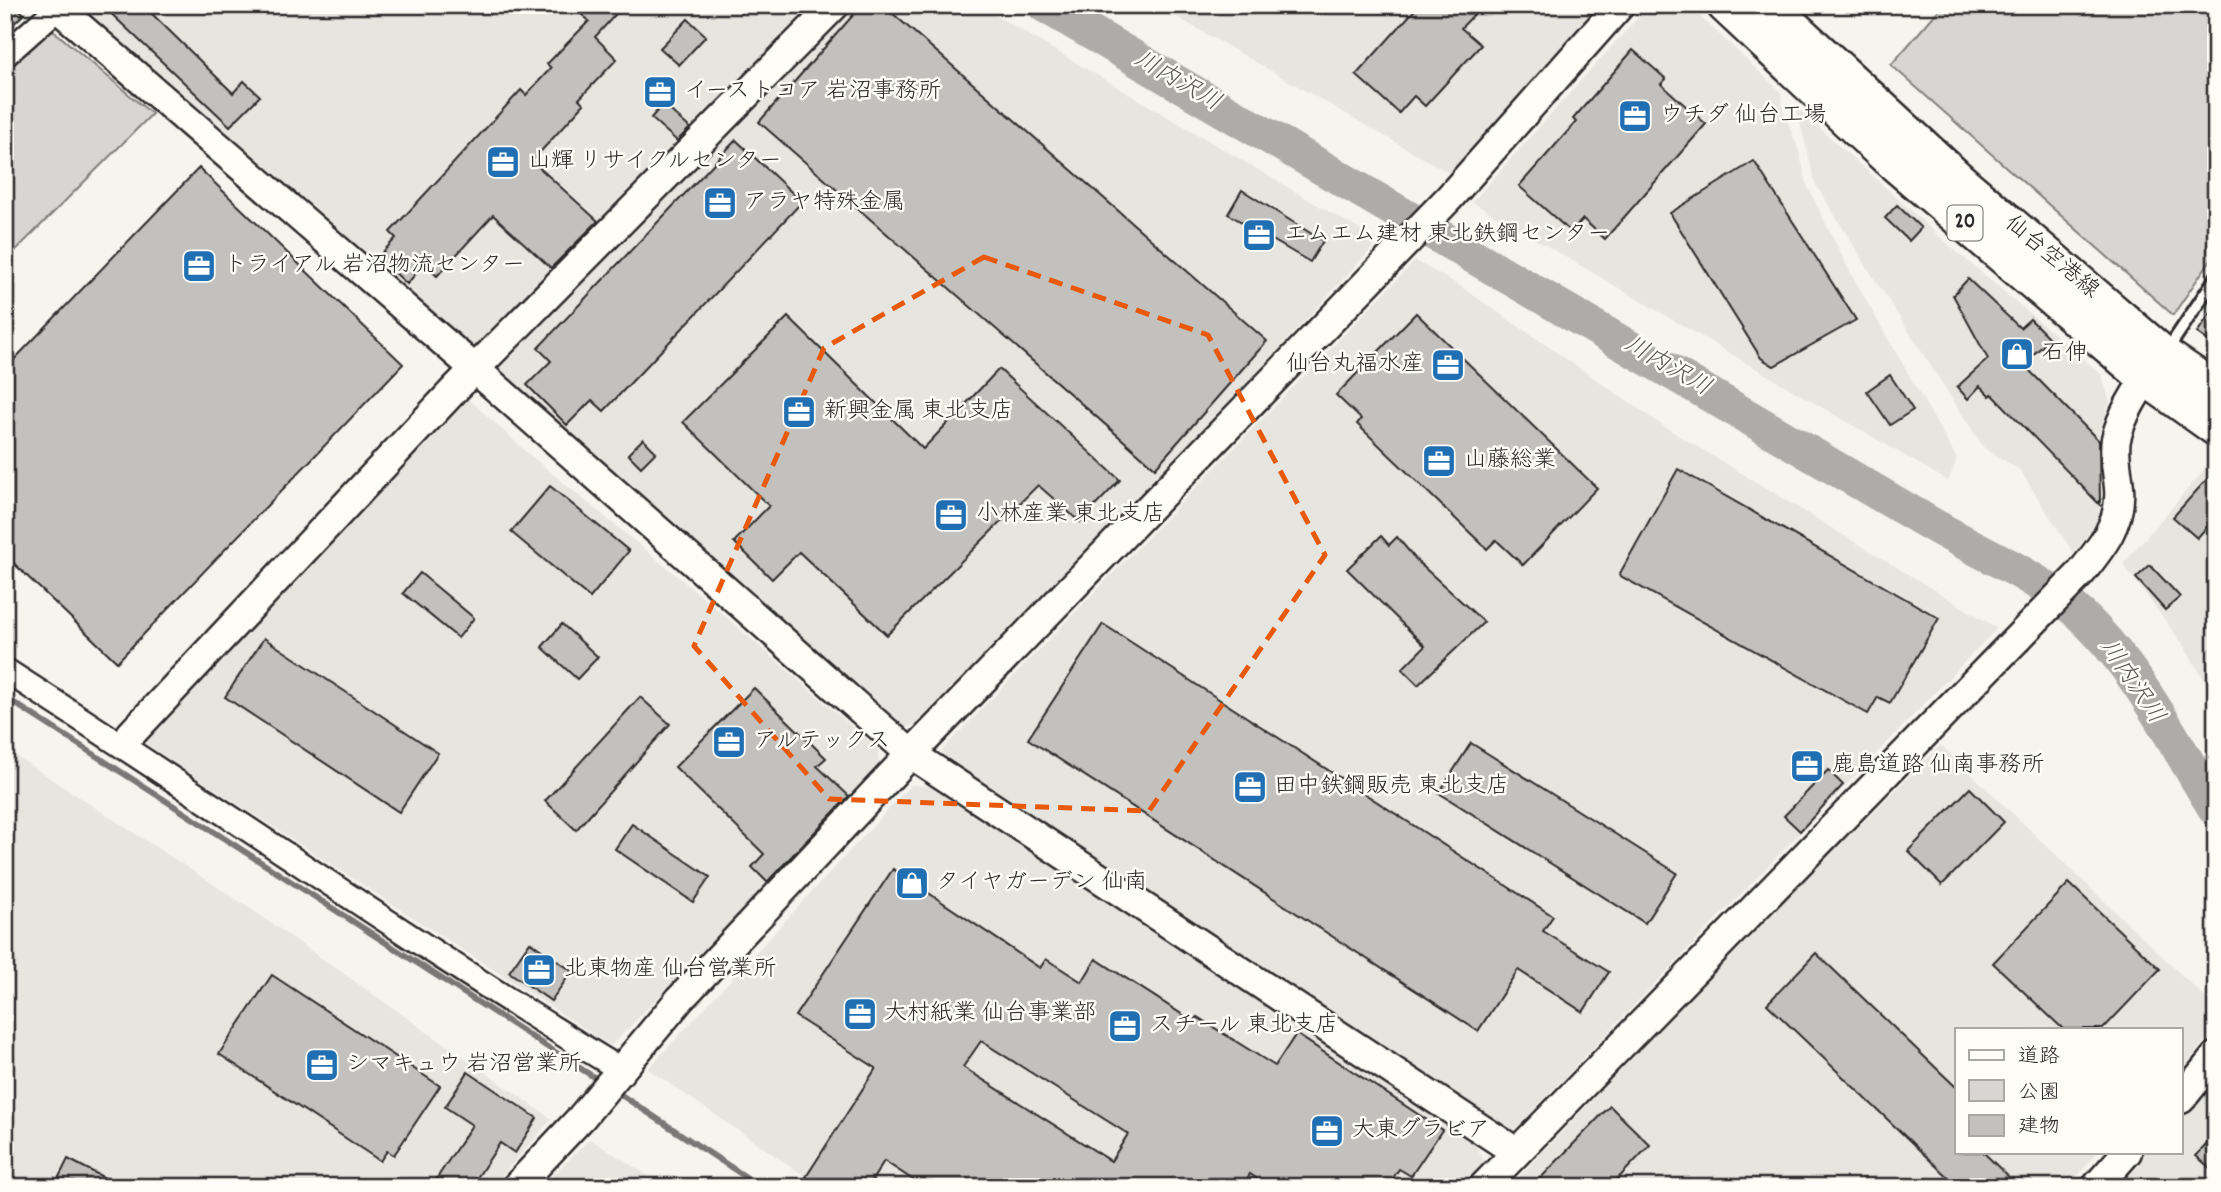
<svg xmlns="http://www.w3.org/2000/svg" width="2221" height="1192" viewBox="0 0 2221 1192" font-family="Dekko,'Klee One',sans-serif">
	<style>
		.built { fill: #e6e5e0 }
		.green { fill: #d7d6d2; stroke: #81807e; stroke-width: 2 }
		.lines { fill: none; stroke-linecap: round; stroke-linejoin: round }
		.stream { stroke: #797877; stroke-width: 6 }
		.river { stroke: #adaca9; stroke-width: 35 }
		.building { fill: #c2c1be; stroke: #2b2b2b; stroke-width: 2; fill-rule: evenodd }
		.service-casing { stroke: #2b2b2b; stroke-width: 16 }
		.minor-casing { stroke: #2b2b2b; stroke-width: 28 }
		.tertiary-casing { stroke: #2b2b2b; stroke-width: 33 }
		.primary-casing { stroke: #2b2b2b; stroke-width: 40 }
		.service { stroke: #fdfcf7; stroke-width: 10 }
		.minor { stroke: #fdfcf7; stroke-width: 23 }
		.tertiary { stroke: #fdfcf7; stroke-width: 28 }
		.primary { stroke: #fdfcf7; stroke-width: 35 }
		.marked { fill: none; stroke: #e8590c; stroke-width: 5; stroke-dasharray: 14 9; stroke-linejoin: round }
		.labels { text-anchor: middle; dominant-baseline: central; stroke-width: 5; stroke-linejoin: round; paint-order: stroke }
		.shield { fill: #fdfcf7; stroke: #6a6a68; stroke-width: 2 }
		.shield-label { font-size: 21px; font-weight: bold; fill: #2b2b2b }
		.poi-label { font-size: 23px; fill: #2b2b2b; stroke: #fdfcf7; text-anchor: start }
		.street-label { font-size: 23px; fill: #2b2b2b; stroke: #fdfcf7 }
		.water-label { font-size: 24px; font-style: italic; fill: #585857; stroke: #fdfcf7 }
	</style>
	<rect width="100%" height="100%" fill="#f5f4ef"/>
	<filter id="ink" filterUnits="userSpaceOnUse"><feTurbulence type="fractalNoise" baseFrequency=".0143" numOctaves="2"/><feDisplacementMap in="SourceGraphic" scale="14" xChannelSelector="R" yChannelSelector="G"/><feConvolveMatrix kernelMatrix="1 2 1 2 8 2 1 2 1" color-interpolation-filters="sRGB"/></filter>
	<g filter="url(#ink)">
		<g class="built">
			<polygon points="88,5 978,5 1379,241 1139,499 920,724 905,728 849,682 87,11"/>
			<polygon points="1156,5 1600,5 1451,174"/>
			<polygon points="1649,5 1691,8 1781,92 1783,110 1799,151 1808,188 1851,274 1957,459 1948,481 1472,202"/>
			<polygon points="1796,107 1950,246 2101,374 2110,401 2099,433 2101,501 2097,522 2074,554 2020,470 1984,448 1874,278 1816,185"/>
			<polygon points="1415,261 1457,284 1668,429 1997,628 1514,1130 1497,1126 947,768 942,750"/>
			<polygon points="462,393 525,451 710,603 878,749 879,768 611,1046 136,738"/>
			<polygon points="2205,469 2216,469 2216,699 2182,643 2123,564"/>
			<polygon points="1941,745 2216,1008 2216,1026 2181,1072 2181,1029 1957,1029 1957,1152 2098,1152 2068,1187 1509,1187 1768,916"/>
			<polygon points="5,749 245,905 552,1119 492,1187 5,1187"/>
			<polygon points="911,785 936,787 1469,1133 1485,1162 1460,1187 821,1187 648,1069"/>
			<polygon points="2216,1073 2216,1187 2110,1187 2145,1152 2181,1152 2181,1116"/>
			<polygon points="590,1139 666,1187 541,1187"/>
		</g>
		<g class="green">
			<polygon points="1943,5 2216,5 2216,252 2173,315 1891,65"/>
			<polygon points="48,26 152,114 5,261 5,64"/>
		</g>
		<g class="lines">
			<g class="stream">
				<polyline points="5,697 600,1081"/>
				<polyline points="612,1089 761,1187"/>
			</g>
			<path class="river" d="M1044,5L1936,527C1982,553 2034,575 2074,609C2135,662 2174,743 2216,810"/>
		</g>
		<g class="building">
			<polygon points="5,5 15,5 24,14 5,32"/>
			<polygon points="102,5 143,5 233,93 244,81 260,96 230,126"/>
			<polygon points="571,5 624,5 595,37 617,59 579,99 584,104 532,161 598,221 551,268 493,215 437,276 424,264 407,284 378,257 396,238 390,232 521,90 526,95 551,68 547,64 589,21"/>
			<polygon points="862,5 883,5 1267,341 1155,468 759,122"/>
			<polygon points="1419,5 1483,5 1461,28 1481,45 1425,106 1414,96 1399,113 1356,75"/>
			<polygon points="688,19 706,36 679,65 660,48"/>
			<polygon points="1633,50 1666,79 1661,84 1706,124 1605,239 1583,219 1571,232 1519,186 1576,122 1573,119"/>
			<polygon points="663,104 690,128 677,141 651,118"/>
			<polygon points="736,140 802,202 604,411 592,400 567,425 527,385 551,361 538,348"/>
			<polygon points="1754,161 1856,320 1774,366 1761,358 1670,213"/>
			<polygon points="199,168 403,364 117,662 5,555 5,369"/>
			<polygon points="1242,190 1323,241 1310,262 1228,214"/>
			<polygon points="1897,205 1921,228 1909,241 1885,218"/>
			<polygon points="1968,279 2020,328 2030,319 2050,339 2023,364 2099,441 2100,505 1992,394 1990,396 1980,386 1968,399 1957,387 1988,359 1953,295"/>
			<polygon points="2216,305 2216,346 2197,333"/>
			<polygon points="1416,313 1597,488 1523,565 1496,540 1487,549 1357,424 1361,419 1336,395"/>
			<polygon points="788,317 923,449 999,369 1120,480 1080,522 1038,485 887,635 799,552 772,579 734,542 769,506 683,422"/>
			<polygon points="1890,375 1913,410 1890,425 1867,391"/>
			<polygon points="643,439 656,452 641,467 628,454"/>
			<polygon points="1678,469 1939,618 1890,703 1878,697 1868,714 1619,575"/>
			<polygon points="2216,469 2216,517 2197,538 2173,517"/>
			<polygon points="550,486 629,551 590,598 511,532"/>
			<polygon points="1381,536 1389,545 1397,537 1418,562 1484,622 1418,685 1402,669 1425,646 1347,569"/>
			<polygon points="2150,565 2180,597 2165,610 2136,578"/>
			<polygon points="420,573 474,618 458,638 403,593"/>
			<polygon points="562,624 598,657 577,679 542,647"/>
			<polygon points="1103,624 1553,916 1543,931 1609,972 1583,1012 1518,970 1478,1031 1028,739"/>
			<polygon points="264,638 438,753 399,812 225,697"/>
			<polygon points="754,688 826,758 817,766 849,796 767,882 752,867 764,854 675,767"/>
			<polygon points="640,697 670,724 576,830 545,801"/>
			<polygon points="1471,743 1677,873 1645,923 1439,793"/>
			<polygon points="1828,770 1843,785 1800,831 1784,816"/>
			<polygon points="1970,788 2004,822 1942,885 1908,851"/>
			<polygon points="632,824 710,877 693,902 615,849"/>
			<path d="M893,869L1040,968L1046,959L1082,982L1096,959L1194,1022L1197,1017L1275,1066L1296,1034L1442,1130L1411,1176L1399,1169L1387,1187H1269L1250,1174L1242,1187H924L884,1161L868,1187H822L806,1177L876,1068L795,1016ZM981,1041L1128,1134L1111,1161L963,1067Z"/>
			<polygon points="2069,883 2160,969 2103,1029 2063,1029 1993,963"/>
			<polygon points="530,942 572,971 551,1001 509,972"/>
			<polygon points="1816,953 1957,1088 1957,1152 1983,1152 2019,1187 1958,1187 1767,1004"/>
			<polygon points="272,975 440,1086 394,1155 387,1151 380,1161 219,1054"/>
			<polygon points="468,1072 537,1118 515,1153 500,1143 471,1187 431,1187 472,1125 445,1107"/>
			<polygon points="1610,1106 1650,1145 1610,1187 1532,1187"/>
			<polygon points="2216,1134 2216,1173 2196,1156"/>
			<polygon points="68,1159 122,1187 54,1187"/>
		</g>
		<g class="lines">
			<g class="service-casing">
				<polyline id="service" points="2166,352 2216,277"/>
			</g>
			<g class="minor-casing">
				<g id="minor">
					<polyline points="5,55 61,5"/>
					<path d="M5,670C212,802 412,943 621,1070"/>
				</g>
			</g>
			<g class="tertiary-casing">
				<g id="tertiary">
					<polyline points="58,8 475,369 911,754 1516,1152"/>
					<polyline points="131,734 456,388 835,5"/>
					<polyline points="2181,1099 2216,1056"/>
					<polyline points="516,1187 581,1118 680,999 911,754 1449,198 1620,5"/>
					<path d="M1483,1187L2080,574C2101,548 2122,523 2119,488C2118,473 2113,454 2116,439C2122,413 2141,384 2158,363"/>
					<polyline points="2096,1187 2127,1152"/>
				</g>
			</g>
			<g class="primary-casing">
				<g id="primary">
					<polyline points="1725,5 1885,155 2146,378 2216,428"/>
					<polyline points="1769,5 1960,181 2164,355 2216,390"/>
				</g>
			</g>
			<use href="#service" class="service"/>
			<use href="#minor" class="minor"/>
			<use href="#tertiary" class="tertiary"/>
			<use href="#primary" class="primary"/>
		</g>
	</g>
	<path class="marked" d="M984,257L1208,335L1325,555L1149,811L829,799L694,646L824,348Z"/>
	<defs>
		<g id="office-square" transform="scale(1.75)"><rect x="-9" y="-9" width="18" height="18" rx="4" fill="#1f6fb2" stroke="#fdfcf7"/><path d="M-6-3h4V-5.5h4V-3h4V5H-6ZM-1-4.5V-3h2v-1.5ZM-6 0V1H6V0Z" fill="#fff"/></g>
		<g id="shop-square" transform="scale(1.75)"><rect x="-9" y="-9" width="18" height="18" rx="4" fill="#1f6fb2" stroke="#fdfcf7"/><path d="M-5-2.5h2.3a2.7 3.5 0 0 1 5.4 0H5L5.5 6h-11ZM-1.5-2.5h3a1.5 2.3 0 0 0-3 0Z" fill="#fff"/></g>
	</defs>
	<g fill-rule="evenodd">
		<use href="#office-square" x="660" y="92"/>
		<use href="#office-square" x="1635" y="116"/>
		<use href="#office-square" x="503" y="162"/>
		<use href="#office-square" x="720" y="203"/>
		<use href="#office-square" x="1259" y="235"/>
		<use href="#office-square" x="199" y="266"/>
		<use href="#shop-square" x="2017" y="354"/>
		<use href="#office-square" x="1448" y="365"/>
		<use href="#office-square" x="799" y="412"/>
		<use href="#office-square" x="1439" y="461"/>
		<use href="#office-square" x="951" y="515"/>
		<use href="#office-square" x="729" y="742"/>
		<use href="#office-square" x="1807" y="766"/>
		<use href="#office-square" x="1250" y="787"/>
		<use href="#shop-square" x="912" y="883"/>
		<use href="#office-square" x="539" y="970"/>
		<use href="#office-square" x="860" y="1014"/>
		<use href="#office-square" x="1125" y="1026"/>
		<use href="#office-square" x="322" y="1065"/>
		<use href="#office-square" x="1327" y="1131"/>
	</g>
	<g class="labels">
		<rect class="shield" x="1947.5" y="205.5" width="35" height="35" rx="5"/>
		<g class="shield-label">
			<text x="1965" y="223">20</text>
		</g>
		<g class="poi-label">
			<text x="684" y="92">イーストコア 岩沼事務所</text>
			<text x="1660" y="116">ウチダ 仙台工場</text>
			<text x="528" y="162">山輝 リサイクルセンター</text>
			<text x="744" y="203">アラヤ特殊金属</text>
			<text x="1284" y="235">エムエム建材 東北鉄鋼センター</text>
			<text x="224" y="266">トライアル 岩沼物流センター</text>
			<text x="2042" y="354">石伸</text>
			<text x="1424" y="365" text-anchor="end">仙台丸福水産</text>
			<text x="824" y="412">新興金属 東北支店</text>
			<text x="1464" y="461">山藤総業</text>
			<text x="976" y="515">小林産業 東北支店</text>
			<text x="754" y="742">アルテックス</text>
			<text x="1832" y="766">鹿島道路 仙南事務所</text>
			<text x="1274" y="787">田中鉄鋼販売 東北支店</text>
			<text x="936" y="883">タイヤガーデン 仙南</text>
			<text x="564" y="970">北東物産 仙台営業所</text>
			<text x="884" y="1014">大村紙業 仙台事業部</text>
			<text x="1150" y="1026">スチール 東北支店</text>
			<text x="346" y="1065">シマキュウ 岩沼営業所</text>
			<text x="1352" y="1131">大東グラビア</text>
		</g>
		<g class="street-label">
			<text transform="translate(2051 258) rotate(40)">仙台空港線</text>
		</g>
		<g class="water-label">
			<text transform="translate(1177 82) rotate(30)">川内沢川</text>
			<text transform="translate(1667 367) rotate(30)">川内沢川</text>
			<text transform="translate(2131 682) rotate(56)">川内沢川</text>
		</g>
	</g>
	<rect width="2221" height="1192" fill="none" stroke="#fdfcf7" stroke-width="28"/>
	<rect x="14" y="14" width="2193" height="1164" fill="none" stroke="#2b2b2b" stroke-width="2.5" filter="url(#ink)"/>
	<rect x="1955" y="1028" width="228" height="126" fill="#fdfcf7" stroke="#a9a8a5" stroke-width="2"/>
	<rect x="1969" y="1050" width="35" height="10" fill="#fdfcf7" stroke="#a9a8a5" stroke-width="2"/>
	<text x="2018" y="1062" font-size="21" fill="#2b2b2b">道路</text>
	<rect x="1969" y="1080" width="35" height="21" fill="#d7d6d2" stroke="#a9a8a5" stroke-width="2"/>
	<text x="2018" y="1098" font-size="21" fill="#2b2b2b">公園</text>
	<rect x="1969" y="1115" width="35" height="21" fill="#c2c1be" stroke="#a9a8a5" stroke-width="2"/>
	<text x="2018" y="1132" font-size="21" fill="#2b2b2b">建物</text>
</svg>
